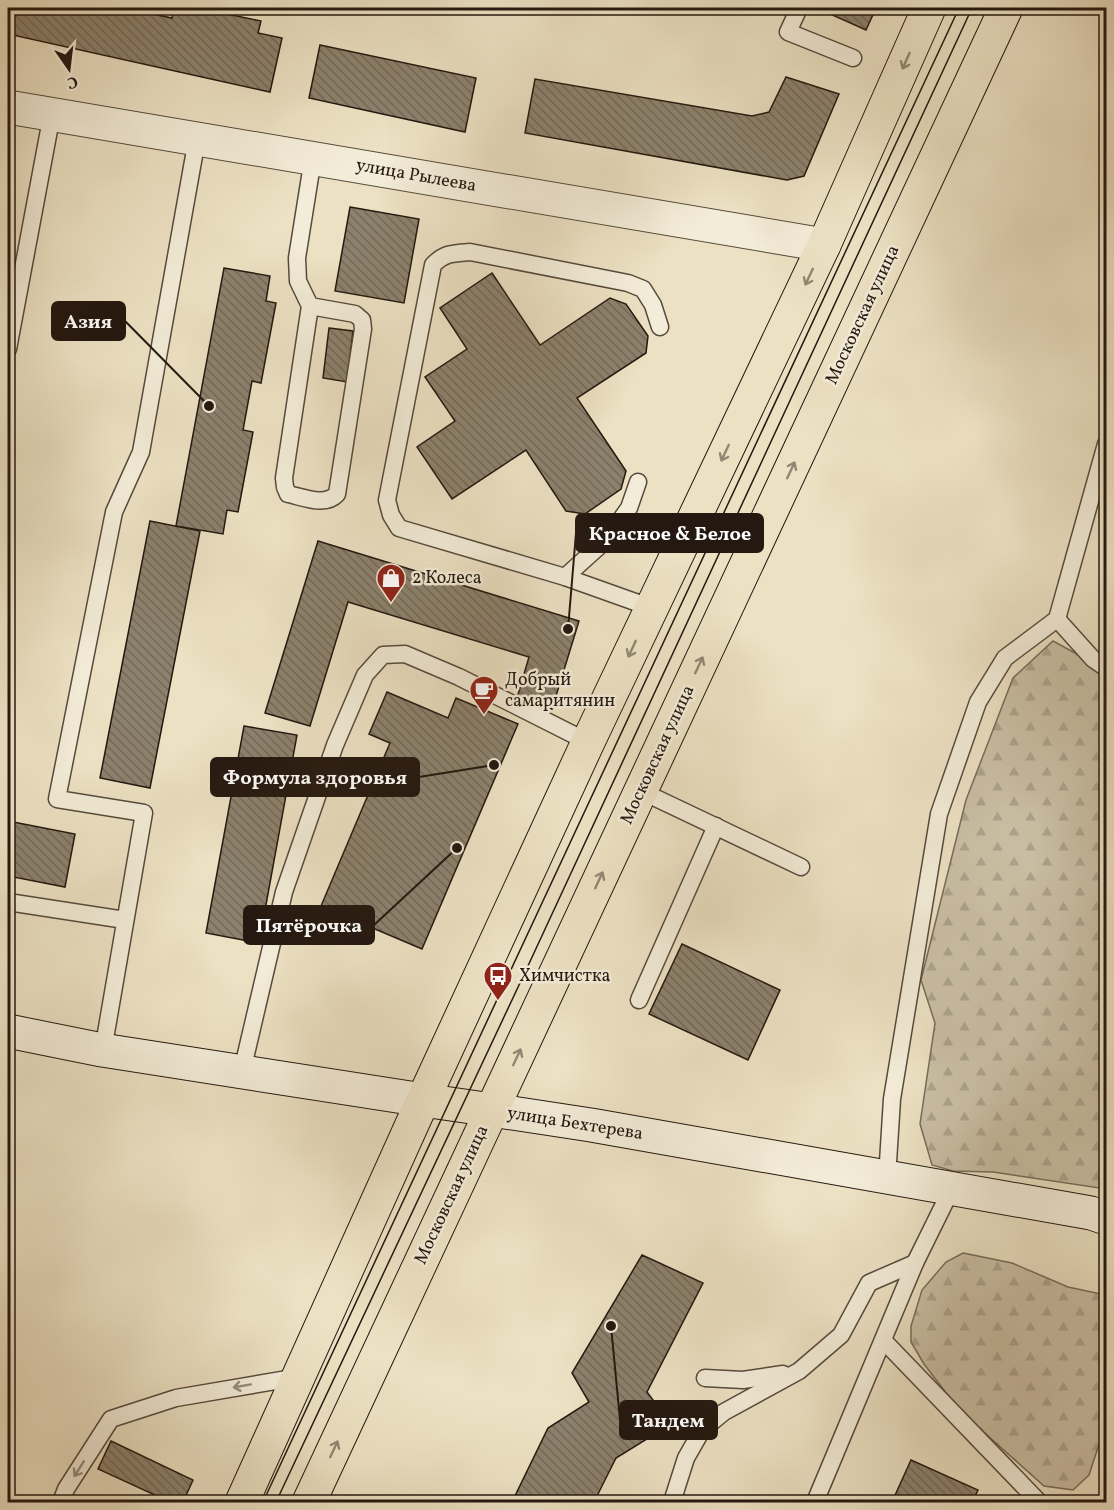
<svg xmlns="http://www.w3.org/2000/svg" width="1114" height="1510" viewBox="0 0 1114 1510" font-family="Vollkorn,serif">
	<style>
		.forest { fill: url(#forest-firs); stroke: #776c5a; stroke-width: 1.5 }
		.building { fill: url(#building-back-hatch); stroke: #241810; stroke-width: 1.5 }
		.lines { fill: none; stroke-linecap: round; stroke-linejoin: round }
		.lane-casing { stroke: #564a3d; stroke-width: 19 }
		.street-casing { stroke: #564a3d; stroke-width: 35 }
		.secondary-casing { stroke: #241810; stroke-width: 35 }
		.primary-casing { stroke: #241810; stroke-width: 35 }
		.lane { stroke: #f3ecd8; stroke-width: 16 }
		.street { stroke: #f3ecd8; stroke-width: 33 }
		.secondary { stroke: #f3ecd8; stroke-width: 33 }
		.primary { stroke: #ece1c3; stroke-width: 33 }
		.tram { stroke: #241810; stroke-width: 1.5 }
		.oneway { stroke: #928772 }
		.oneway2 { stroke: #968d7e }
		.labels { text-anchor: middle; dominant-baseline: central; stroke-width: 5; stroke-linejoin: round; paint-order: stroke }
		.street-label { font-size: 18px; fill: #241810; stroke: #f3ecd8 }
		.poi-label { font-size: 18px; fill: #241810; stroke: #f3ecd8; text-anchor: start }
		.leader { fill: none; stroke: #241810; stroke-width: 2 }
		.callout-dot { fill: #241810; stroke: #f3ecd8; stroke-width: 2 }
		.callout { fill: #241810; stroke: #241810; stroke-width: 2 }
		.callout-label { font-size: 20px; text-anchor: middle; font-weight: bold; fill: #fff }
	</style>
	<defs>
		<pattern id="forest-firs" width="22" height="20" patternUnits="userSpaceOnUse" patternTransform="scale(1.5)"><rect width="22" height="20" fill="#cabfa5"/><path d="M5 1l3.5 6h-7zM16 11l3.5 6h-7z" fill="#ada38d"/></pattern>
		<pattern id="building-back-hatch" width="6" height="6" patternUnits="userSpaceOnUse" patternTransform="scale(1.5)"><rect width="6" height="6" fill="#8c816d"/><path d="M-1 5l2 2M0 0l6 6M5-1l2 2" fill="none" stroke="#726958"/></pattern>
	</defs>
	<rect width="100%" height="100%" fill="#ece1c3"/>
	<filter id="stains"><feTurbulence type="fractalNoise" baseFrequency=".00333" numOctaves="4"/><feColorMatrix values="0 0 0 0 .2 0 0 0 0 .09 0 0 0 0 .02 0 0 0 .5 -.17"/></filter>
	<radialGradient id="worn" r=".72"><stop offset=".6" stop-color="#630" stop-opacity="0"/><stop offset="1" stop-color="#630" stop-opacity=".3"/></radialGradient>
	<g class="forest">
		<polygon points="1053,641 1088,660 1106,674 1106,1189 993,1172 953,1171 932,1165 920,1124 935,1023 921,980 966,800 1013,678"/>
		<polygon points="963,1253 1012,1263 1068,1287 1106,1295 1106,1423 1089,1475 1073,1490 1044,1486 960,1411 924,1364 911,1342 911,1326 922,1290 946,1262"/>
	</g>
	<g class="building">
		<polygon points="12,8 125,8 172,18 174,8 198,8 261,21 258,33 282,38 270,92 8,34"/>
		<polygon points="822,8 876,8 866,30 821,10"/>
		<polygon points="320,45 476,78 465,132 309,98"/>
		<polygon points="786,77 839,94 804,176 787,180 525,133 535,79 752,116 769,112"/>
		<polygon points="350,207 419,219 404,303 335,291"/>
		<polygon points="224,268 270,276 266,301 276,303 261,383 252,381 243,430 253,432 238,512 227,510 223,534 176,526"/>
		<polygon points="492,273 540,345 610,298 626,304 648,336 646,353 577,398 626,471 621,489 585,514 566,511 526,450 452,499 417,447 455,421 425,377 467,349 440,308"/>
		<polygon points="329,328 353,331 347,382 323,378"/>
		<polygon points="150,521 200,531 150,788 100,778"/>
		<polygon points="318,541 579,621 552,709 517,698 529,657 348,602 310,726 265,713"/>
		<polygon points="387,692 448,718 456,698 518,724 422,949 321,906 390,743 369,734"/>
		<polygon points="244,726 297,735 259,943 206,933"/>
		<polygon points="8,821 75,834 65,887 8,876"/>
		<polygon points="682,944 780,990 748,1060 649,1014"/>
		<polygon points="642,1255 703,1283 647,1392 671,1424 616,1458 597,1496 611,1502 512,1502 548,1428 589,1402 572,1373"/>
		<polygon points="111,1441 193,1480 183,1502 170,1502 98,1469"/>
		<polygon points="911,1460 978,1490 972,1502 892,1502"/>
	</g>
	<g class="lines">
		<g class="lane-casing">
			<g id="lane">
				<polyline points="799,8 788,32 853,58"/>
				<path d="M310,306L355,314L362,320L363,329L337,494C325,507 303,497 288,494L285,487L284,478L310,306L298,281L297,258L313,158"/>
				<polyline points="8,349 52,114"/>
				<polyline points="565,577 606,540 629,508 638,482"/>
				<path d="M652,608L565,577L399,528L391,515L387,500L433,265C444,253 454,253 470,252L628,283L643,289L653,305L660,327"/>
				<polyline points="1057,619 1093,659 1106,668"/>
				<polyline points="641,791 801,867"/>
				<polyline points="8,902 125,920"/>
				<polyline points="639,1000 716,826"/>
				<polyline points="102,1050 106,1033 144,813 57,799 114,512 141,452 197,139"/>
				<polyline points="242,1071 284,892 335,745 365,675 383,655 405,654 459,677 588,742"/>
				<polyline points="887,1178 892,1099 939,814 978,702 1005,658 1057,619 1106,444"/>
				<polyline points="883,1340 1039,1502"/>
				<polyline points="705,1378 743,1380 783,1374"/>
				<polyline points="61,1502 66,1489 111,1419 176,1398 299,1377"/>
				<polyline points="672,1502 686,1458 702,1430 724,1412 799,1371 841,1335 869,1283 915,1263"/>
				<polyline points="815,1502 915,1263 951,1190"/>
			</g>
		</g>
		<g class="street-casing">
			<polyline id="street" points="8,107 824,245"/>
		</g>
		<g class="secondary-casing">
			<g id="secondary">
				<polyline points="8,1031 102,1050 423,1100"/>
				<polyline points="492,1110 591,1125 1091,1213 1106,1218"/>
			</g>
		</g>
		<g class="primary-casing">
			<g id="primary">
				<polyline points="423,1100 492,1110"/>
				<polyline points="242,1502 423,1100 588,742 824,245 929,8"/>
				<polyline points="309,1502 1006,8"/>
			</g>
		</g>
		<use href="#lane" class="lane"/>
		<use href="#street" class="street"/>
		<use href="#secondary" class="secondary"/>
		<use href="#primary" class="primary"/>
		<g class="tram">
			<polyline points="263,1502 959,8"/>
			<polyline points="276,1502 527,968 972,8"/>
		</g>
	</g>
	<defs><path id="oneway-shaft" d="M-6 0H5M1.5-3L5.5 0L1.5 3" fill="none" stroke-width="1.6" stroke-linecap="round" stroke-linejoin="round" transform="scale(1.5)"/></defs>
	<g class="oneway">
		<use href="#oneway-shaft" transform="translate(906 61) rotate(114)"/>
		<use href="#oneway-shaft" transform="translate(809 277) rotate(115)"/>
		<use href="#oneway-shaft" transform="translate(725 453) rotate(115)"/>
		<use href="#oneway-shaft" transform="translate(791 470) rotate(-65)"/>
		<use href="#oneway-shaft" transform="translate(632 649) rotate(115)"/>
		<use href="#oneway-shaft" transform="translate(699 665) rotate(-65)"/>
		<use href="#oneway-shaft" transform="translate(599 880) rotate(-65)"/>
		<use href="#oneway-shaft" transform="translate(517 1057) rotate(-65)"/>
		<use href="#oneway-shaft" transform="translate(334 1449) rotate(-65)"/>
	</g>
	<g class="oneway2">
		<use href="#oneway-shaft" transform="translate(242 1386) rotate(170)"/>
		<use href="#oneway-shaft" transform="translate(79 1469) rotate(122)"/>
	</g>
	<defs>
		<g id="shop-pin" transform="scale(1.5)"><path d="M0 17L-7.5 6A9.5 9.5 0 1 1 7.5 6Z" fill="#8f2418" stroke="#f3ecd8"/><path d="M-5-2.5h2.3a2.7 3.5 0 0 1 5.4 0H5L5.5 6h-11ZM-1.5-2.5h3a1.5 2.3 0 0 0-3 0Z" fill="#fff"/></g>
		<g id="cafe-pin" transform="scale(1.5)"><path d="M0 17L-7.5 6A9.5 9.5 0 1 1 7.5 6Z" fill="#8f2418" stroke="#f3ecd8"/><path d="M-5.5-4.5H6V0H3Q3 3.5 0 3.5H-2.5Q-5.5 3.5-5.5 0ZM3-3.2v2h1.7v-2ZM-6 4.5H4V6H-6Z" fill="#fff"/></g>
		<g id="bus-pin" transform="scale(1.5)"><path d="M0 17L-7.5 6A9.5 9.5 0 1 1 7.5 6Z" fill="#8f2418" stroke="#f3ecd8"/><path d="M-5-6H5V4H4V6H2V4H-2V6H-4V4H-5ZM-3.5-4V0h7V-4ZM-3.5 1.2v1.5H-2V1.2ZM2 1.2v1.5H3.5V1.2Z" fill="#fff"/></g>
	</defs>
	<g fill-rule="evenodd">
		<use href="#shop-pin" x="391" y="578"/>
		<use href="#cafe-pin" x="484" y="690"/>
		<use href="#bus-pin" x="498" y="976"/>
	</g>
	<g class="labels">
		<g class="street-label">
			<text transform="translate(416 176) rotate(10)">улица Рылеева</text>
			<text transform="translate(863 315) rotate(-65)">Московская улица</text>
			<text transform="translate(658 755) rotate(-65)">Московская улица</text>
			<text transform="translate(575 1124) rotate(9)">улица Бехтерева</text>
			<text transform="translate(452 1195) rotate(-65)">Московская улица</text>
		</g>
		<g class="poi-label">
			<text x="412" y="578">2 Колеса</text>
			<text x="505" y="680">Добрый<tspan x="505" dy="21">самаритянин</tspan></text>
			<text x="519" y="976">Химчистка</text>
		</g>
	</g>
	<path class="leader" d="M209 406L125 321M568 629L576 533M494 765L419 777M457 848L374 925M611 1326L620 1420"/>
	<g class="callout-dot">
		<circle cx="209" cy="406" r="6"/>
		<circle cx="568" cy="629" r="6"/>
		<circle cx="494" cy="765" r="6"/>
		<circle cx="457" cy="848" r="6"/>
		<circle cx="611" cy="1326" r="6"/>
	</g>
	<g class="callout">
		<rect x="52" y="302" width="73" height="38" rx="6"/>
		<rect x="576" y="514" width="187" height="38" rx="6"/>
		<rect x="211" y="758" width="208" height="38" rx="6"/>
		<rect x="244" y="906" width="130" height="38" rx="6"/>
		<rect x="620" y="1401" width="97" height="38" rx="6"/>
	</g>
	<g class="callout-label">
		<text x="88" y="328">Азия</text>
		<text x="670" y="540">Красное &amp; Белое</text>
		<text x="315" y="784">Формула здоровья</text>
		<text x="309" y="932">Пятёрочка</text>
		<text x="668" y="1427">Тандем</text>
	</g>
	<rect width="1114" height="1510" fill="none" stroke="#ece1c3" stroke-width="30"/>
	<rect x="9" y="9" width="1096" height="1492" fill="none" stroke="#241810" stroke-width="3"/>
	<rect x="15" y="15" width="1084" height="1480" fill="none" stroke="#241810" stroke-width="1.5"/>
	<g transform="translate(69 69) rotate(166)" stroke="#f3ecd8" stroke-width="4.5" paint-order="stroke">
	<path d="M0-4.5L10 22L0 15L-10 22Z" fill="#241810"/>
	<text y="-9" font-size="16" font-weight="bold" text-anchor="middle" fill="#241810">С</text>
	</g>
	<rect width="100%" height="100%" filter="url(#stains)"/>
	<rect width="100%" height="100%" fill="url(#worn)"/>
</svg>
